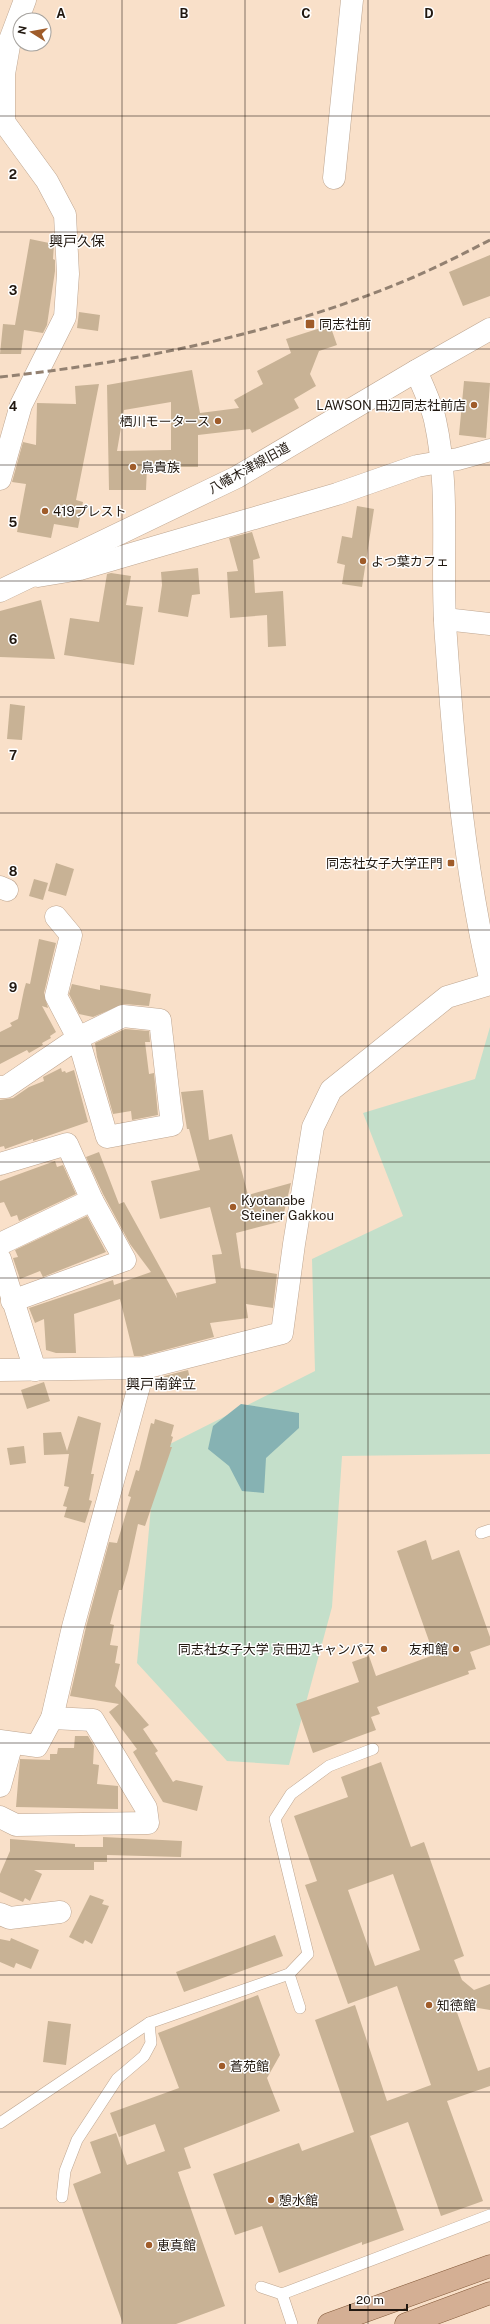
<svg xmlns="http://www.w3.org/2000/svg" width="490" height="2324" viewBox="0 0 490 2324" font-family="'Public Sans','Noto Sans JP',sans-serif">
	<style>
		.green { fill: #c4dfca }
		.water { fill: #86b2b3 }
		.building { fill: #c8b295; fill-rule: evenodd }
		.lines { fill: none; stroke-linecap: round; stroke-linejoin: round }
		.service-casing { stroke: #bea691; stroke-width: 12 }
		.minor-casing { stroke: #bea691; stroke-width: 23 }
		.tertiary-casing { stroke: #bea691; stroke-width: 23 }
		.primary-casing { stroke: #825838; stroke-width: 23 }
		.service { stroke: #fff; stroke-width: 11 }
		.minor { stroke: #fff; stroke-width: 22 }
		.tertiary { stroke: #fff; stroke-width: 22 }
		.primary { stroke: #d4af94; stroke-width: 22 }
		.rail { stroke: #938171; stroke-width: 3; stroke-dasharray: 8 4; stroke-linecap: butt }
		.grid { fill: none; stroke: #211810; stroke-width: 1; stroke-opacity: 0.55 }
		.poi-dot { fill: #9f5c2a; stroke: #fff; stroke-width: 1.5 }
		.labels { text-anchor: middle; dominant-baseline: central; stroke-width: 3; stroke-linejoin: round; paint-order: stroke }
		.poi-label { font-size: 13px; fill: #211810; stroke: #fff; text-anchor: start }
		.street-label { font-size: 13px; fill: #211810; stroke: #fff }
		.neighbourhood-label { font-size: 14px; fill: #211810; stroke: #fff }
		.grid-label { font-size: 13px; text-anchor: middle; font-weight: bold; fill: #211810; stroke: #fff; stroke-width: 3; stroke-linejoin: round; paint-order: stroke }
	</style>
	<rect width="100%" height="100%" fill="#f9e0c9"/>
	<polygon class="green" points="490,1027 490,1454 342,1456 332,1607 289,1765 227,1761 137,1663 156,1451 315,1371 312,1259 403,1216 363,1113 475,1079"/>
	<polygon class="water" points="241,1404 299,1413 299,1428 266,1458 264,1493 242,1491 229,1466 208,1449 213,1426"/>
	<g class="building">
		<polygon points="30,239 54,244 53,259 55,260 55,271 47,325 43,333 24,330 21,354 0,354 3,324 15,325"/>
		<polygon points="490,255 490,296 463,306 449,272"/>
		<polygon points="79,312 100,315 98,331 77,328"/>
		<path d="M330,325L337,345L319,351L310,374L316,386L294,399L299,408L252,433L250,429L198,435V467H147L146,490H109L107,385L192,370L200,413L239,408L234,400L263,384L257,371L291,353L286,339ZM171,402V450L117,451L124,410Z"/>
		<polygon points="464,381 490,383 486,438 459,435"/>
		<polygon points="99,384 76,500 83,502 78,528 54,524 51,538 17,532 26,484 12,482 23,442 36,445 37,403 76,404 75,386"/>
		<polygon points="357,506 374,509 362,587 342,584 345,565 337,563 342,536 352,538"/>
		<polygon points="252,532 260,558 253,560 255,593 283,591 286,646 268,647 267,615 230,618 227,572 238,571 229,538"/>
		<polygon points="198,568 200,594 192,595 188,617 158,612 162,585 161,572"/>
		<polygon points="111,573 131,576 126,605 143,607 134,665 64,655 70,618 99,622 107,574"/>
		<polygon points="41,600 55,659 0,657 0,611"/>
		<polygon points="10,704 25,706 22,740 7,739"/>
		<polygon points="56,863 74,869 66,896 48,891"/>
		<polygon points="34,879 48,883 43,900 29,896"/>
		<polygon points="39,939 56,943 44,993 48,1008 42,1006 56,1032 50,1036 51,1038 42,1043 43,1045 29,1053 27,1050 0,1064 0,1032 12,1026 10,1023 18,1019 24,990 26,983 30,984"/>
		<polygon points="72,984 100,990 100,985 151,994 149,1006 124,1004 93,1017 79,1014 69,994"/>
		<polygon points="125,1029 149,1031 150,1042 145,1042 149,1074 154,1073 158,1115 132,1120 131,1111 113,1114 97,1057 95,1043"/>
		<polygon points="61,1068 62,1072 65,1071 66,1073 74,1070 88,1122 33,1141 33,1139 5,1149 4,1146 0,1147 0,1100 13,1098 29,1087 44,1081 43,1077"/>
		<polygon points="203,1090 209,1140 232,1134 248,1195 291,1183 282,1221 236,1233 241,1268 277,1274 273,1308 246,1304 248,1318 210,1323 214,1337 142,1356 134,1356 120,1299 74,1314 76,1353 56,1353 46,1350 44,1319 35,1323 29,1308 113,1280 114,1285 151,1272 130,1244 103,1194 86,1157 99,1152 119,1204 124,1202 177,1298 176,1293 216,1283 212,1255 222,1254 210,1207 160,1219 151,1181 200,1170 189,1129 187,1129 181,1092"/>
		<polygon points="55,1161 57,1167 63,1165 76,1194 19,1221 17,1215 11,1217 4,1202 0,1203 0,1181"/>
		<polygon points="87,1216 106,1252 43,1277 40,1271 20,1279 13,1258 18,1257 15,1250"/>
		<polygon points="188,1370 191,1383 167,1389 164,1376"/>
		<polygon points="44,1382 50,1401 27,1409 21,1390"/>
		<polygon points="78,1416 101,1423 91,1474 94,1474 89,1500 92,1501 85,1523 64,1517 67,1507 63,1506 69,1487 64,1486 69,1454 44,1455 43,1433 61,1432 67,1451"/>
		<polygon points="155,1419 174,1425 171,1436 173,1437 170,1447 172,1447 145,1526 138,1524 128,1570 122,1590 119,1590 110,1624 114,1625 110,1645 118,1646 115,1663 120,1664 115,1686 149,1725 143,1729 158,1751 155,1753 173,1782 176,1780 203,1786 197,1811 163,1802 133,1752 137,1749 109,1712 119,1704 70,1696 86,1627 109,1542 117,1543 131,1497 128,1496 136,1470 139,1471 151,1423 154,1424"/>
		<polygon points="24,1446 26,1463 10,1465 7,1448"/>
		<polygon points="426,1540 432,1560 459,1550 490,1637 490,1645 470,1652 476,1669 468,1671 469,1674 377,1707 380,1714 371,1717 376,1730 313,1753 296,1704 359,1682 352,1662 369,1656 376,1676 434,1655 397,1551"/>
		<polygon points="75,1736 88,1736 94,1746 93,1764 99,1765 97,1784 118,1786 118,1809 16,1807 20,1759 50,1760 50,1754 57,1754 58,1748 74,1748"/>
		<path d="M381,1762L411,1847L424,1842L464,1956L454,1960L462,1980L474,1990L490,1984V2010L454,2004L478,2071L490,2067V2086L447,2101L483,2201L441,2216L408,2122L370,2136L404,2230L362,2245V2242L279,2273L262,2226L235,2235L213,2174L299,2143L302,2151L354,2132L315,2020L355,2005L387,2101L431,2085L397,1986L348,2004L305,1885L317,1881L294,1816L348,1797L341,1777ZM393,1874L420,1950L375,1966L348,1890Z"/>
		<polygon points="103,1837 182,1841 181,1857 107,1855 107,1862 94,1862 94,1870 34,1870 42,1874 30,1901 25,1898 23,1902 0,1892 0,1874 10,1851 10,1839 75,1844 75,1847 103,1847"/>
		<polygon points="90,1895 104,1900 102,1904 109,1906 92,1944 85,1940 83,1944 69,1937"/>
		<polygon points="275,1935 283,1956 184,1992 176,1972"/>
		<polygon points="11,1938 39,1950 31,1969 16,1963 14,1968 0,1962 0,1939 10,1941"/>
		<polygon points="258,1995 280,2055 267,2078 280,2111 184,2148 191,2168 178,2172 225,2306 176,2324 123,2324 73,2184 101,2173 90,2142 116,2133 127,2165 165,2151 155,2124 119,2137 110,2113 179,2088 158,2033"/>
		<polygon points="48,2021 71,2024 66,2065 43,2062"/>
	</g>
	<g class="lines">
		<g class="service-casing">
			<g id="service">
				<polyline points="481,1533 490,1530"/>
				<polyline points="289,1974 300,2008"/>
				<polyline points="0,2123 149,2023 289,1974 308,1954 275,1819 291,1794 329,1766 373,1749"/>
				<polyline points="62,2197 65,2171 77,2140 117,2079 144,2056 151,2043 149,2023"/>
				<polyline points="261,2287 282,2294 490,2215"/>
				<polyline points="282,2294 292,2324"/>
			</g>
		</g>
		<g class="minor-casing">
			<g id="minor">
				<polyline points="334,178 352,0"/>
				<polyline points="0,479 21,405 65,317 68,274 65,215 47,181 4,122 4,74 10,40 25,0"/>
				<polyline points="38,576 80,569 337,494 417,466 458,459 490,450"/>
				<polyline points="445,619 490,624"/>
				<polyline points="0,887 7,890"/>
				<polyline points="0,1087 6,1087 78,1038 123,1016 160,1020 172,1125 107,1137 78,1038 56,996 71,935 56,917"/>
				<polyline points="0,1164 67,1144 92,1200 125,1260 12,1301"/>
				<polyline points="0,1244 92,1200"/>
				<polyline points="0,1259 35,1370"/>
				<polyline points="0,1370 144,1368 282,1333 294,1244 313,1127 331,1090 447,997 490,984"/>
				<polyline points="0,1741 37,1746 52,1718 73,1627 144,1368"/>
				<polyline points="0,1786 12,1743"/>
				<polyline points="0,1817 16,1825 148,1823 146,1808 93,1720 52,1718"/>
				<polyline points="0,1914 10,1918 60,1912"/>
			</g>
		</g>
		<g class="tertiary-casing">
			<g id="tertiary">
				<path d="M416,371C423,387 431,403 435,420C451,492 440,565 446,638C454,752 464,867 490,978"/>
				<polyline points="0,591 237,477 416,371 490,329"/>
			</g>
		</g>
		<g class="primary-casing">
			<g id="primary">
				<polyline points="329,2324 490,2266"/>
				<polyline points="406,2324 490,2293"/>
			</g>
		</g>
		<use href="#service" class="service"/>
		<use href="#minor" class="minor"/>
		<use href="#tertiary" class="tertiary"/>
		<use href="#primary" class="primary"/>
		<path class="rail" d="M0,377C138,362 285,332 414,277C439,266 465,253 490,240"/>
	</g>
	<path class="grid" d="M122,0V2324M245,0V2324M368,0V2324M0,116H490M0,232H490M0,349H490M0,465H490M0,581H490M0,697H490M0,813H490M0,930H490M0,1046H490M0,1162H490M0,1278H490M0,1394H490M0,1511H490M0,1627H490M0,1743H490M0,1859H490M0,1975H490M0,2092H490M0,2208H490"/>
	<g class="poi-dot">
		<rect x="305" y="319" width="10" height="10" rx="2"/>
		<circle cx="474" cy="405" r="4"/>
		<circle cx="218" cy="421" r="4"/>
		<circle cx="133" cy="467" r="4"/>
		<circle cx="45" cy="511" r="4"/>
		<circle cx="363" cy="561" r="4"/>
		<rect x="447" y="859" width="8" height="8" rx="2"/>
		<circle cx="233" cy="1207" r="4"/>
		<circle cx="384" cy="1649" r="4"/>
		<circle cx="456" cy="1649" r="4"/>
		<circle cx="429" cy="2005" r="4"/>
		<circle cx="222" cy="2066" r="4"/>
		<circle cx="271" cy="2200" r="4"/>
		<circle cx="149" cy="2245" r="4"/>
	</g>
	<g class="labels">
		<g class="poi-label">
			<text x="319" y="324">同志社前</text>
			<text x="466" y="405" text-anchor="end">LAWSON 田辺同志社前店</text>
			<text x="210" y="421" text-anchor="end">栖川モータース</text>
			<text x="141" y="467">鳥貴族</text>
			<text x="53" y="511">419プレスト</text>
			<text x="371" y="561">よつ葉カフェ</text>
			<text x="443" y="863" text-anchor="end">同志社女子大学正門</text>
			<text x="241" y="1200">Kyotanabe<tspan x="241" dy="15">Steiner Gakkou</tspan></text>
			<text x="376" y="1649" text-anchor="end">同志社女子大学 京田辺キャンパス</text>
			<text x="448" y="1649" text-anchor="end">友和館</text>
			<text x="437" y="2005">知徳館</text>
			<text x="230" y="2066">蒼苑館</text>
			<text x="279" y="2200">憩水館</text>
			<text x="157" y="2245">恵真館</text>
		</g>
		<g class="street-label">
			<text transform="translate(249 468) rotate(-29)">八幡木津線旧道</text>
		</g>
		<g class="neighbourhood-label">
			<text x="77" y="241">興戸久保</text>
			<text x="161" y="1384">興戸南鉾立</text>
		</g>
	</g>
	<g class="grid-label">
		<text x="61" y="18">A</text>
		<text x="184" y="18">B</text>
		<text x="306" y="18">C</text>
		<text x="429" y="18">D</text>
		<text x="13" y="179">2</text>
		<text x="13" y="295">3</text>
		<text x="13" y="411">4</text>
		<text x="13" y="527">5</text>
		<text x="13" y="644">6</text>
		<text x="13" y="760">7</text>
		<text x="13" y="876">8</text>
		<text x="13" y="992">9</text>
	</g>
	<g transform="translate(32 32) rotate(281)"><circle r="19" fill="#ffffff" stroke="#a6a39f"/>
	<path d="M0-3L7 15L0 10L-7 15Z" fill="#9f5c2a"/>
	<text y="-6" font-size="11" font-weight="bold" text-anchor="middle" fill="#211810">N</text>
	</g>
	<path d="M350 2304v6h57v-6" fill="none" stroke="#211810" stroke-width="2"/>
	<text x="356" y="2304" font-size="12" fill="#211810" stroke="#ffffff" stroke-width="3" paint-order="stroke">20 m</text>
</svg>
